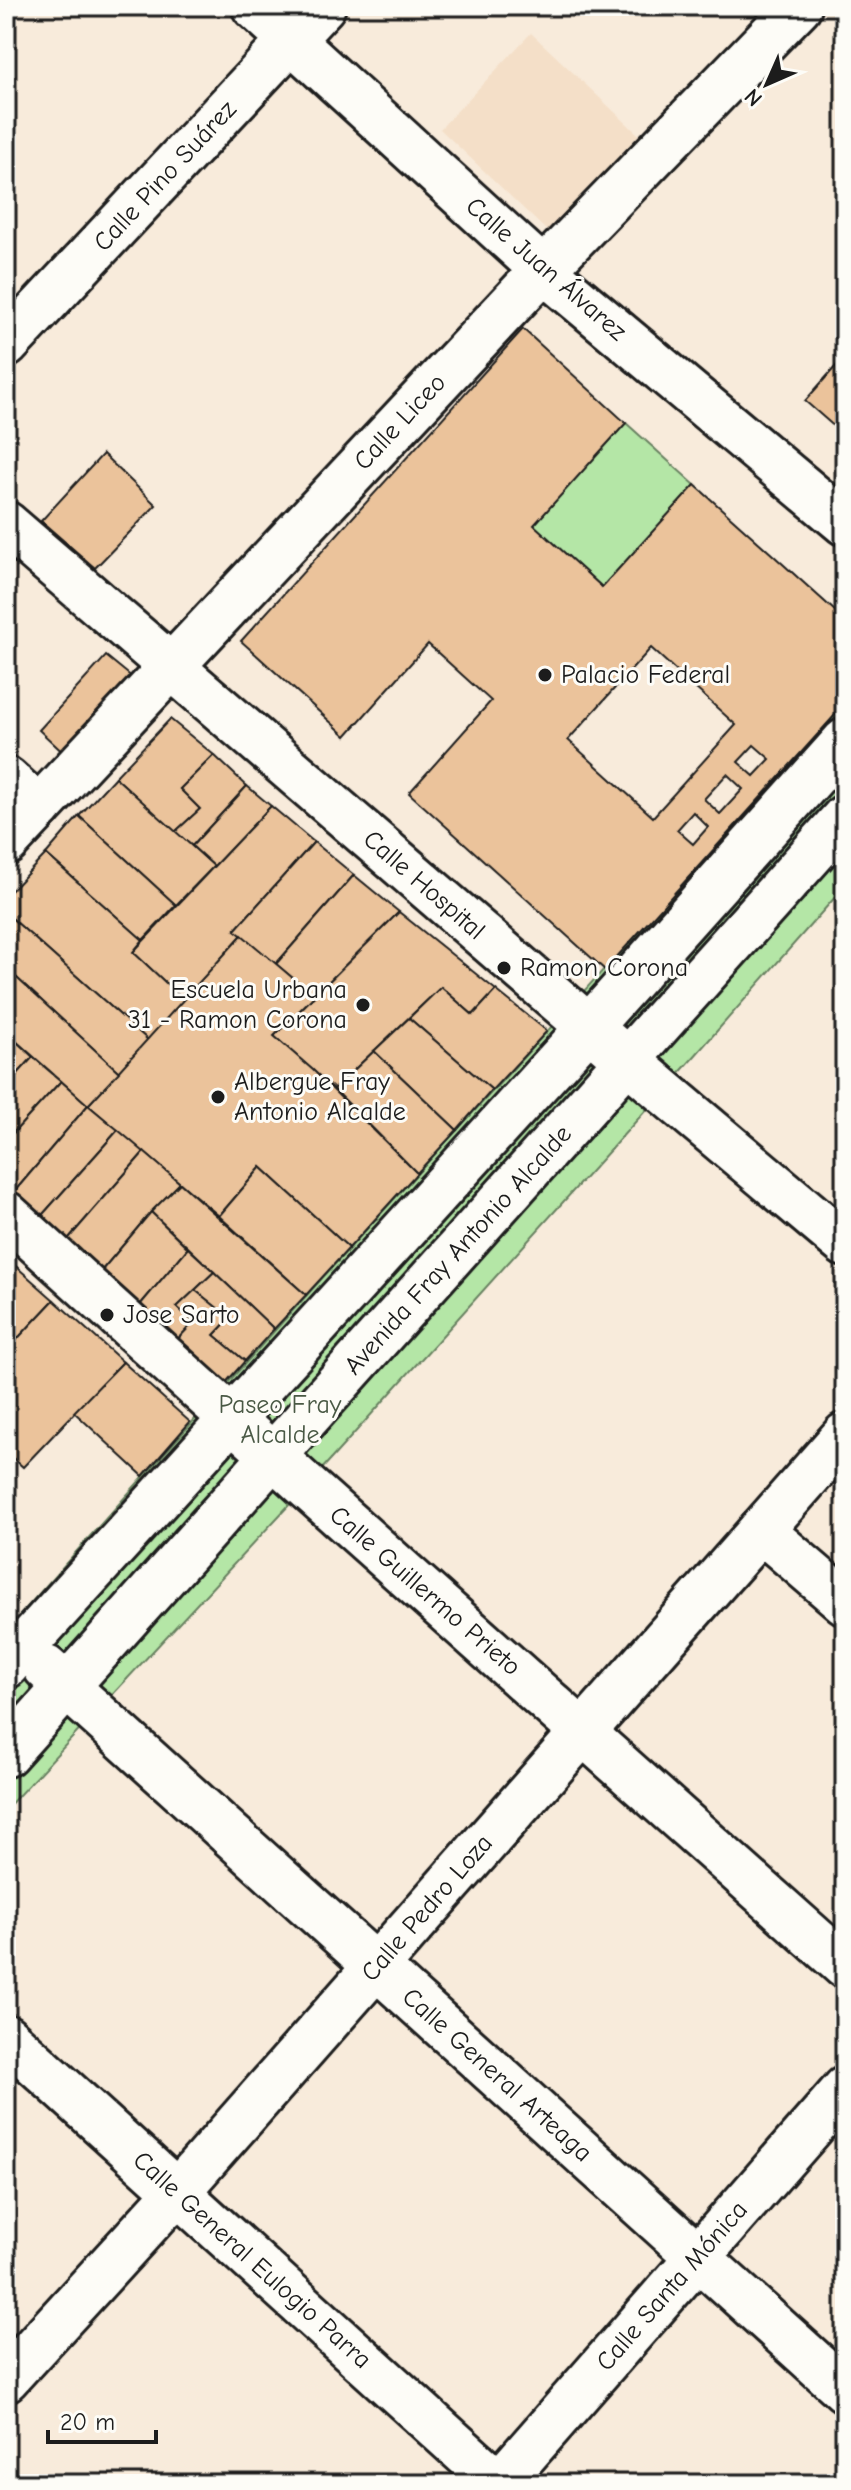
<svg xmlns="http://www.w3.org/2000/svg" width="851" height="2490" viewBox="0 0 851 2490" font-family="'Comic Neue',sans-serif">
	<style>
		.built { fill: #f4dfc8 }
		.green { fill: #b4e6a6; stroke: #688161; stroke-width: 2 }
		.building { fill: #ebc39b; stroke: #1c1c1c; stroke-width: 2; fill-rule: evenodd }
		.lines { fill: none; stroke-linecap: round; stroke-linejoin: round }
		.minor-casing { stroke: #1c1c1c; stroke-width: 50 }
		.minor { stroke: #fdfcf7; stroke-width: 44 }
		.poi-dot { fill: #1c1c1c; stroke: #fdfcf7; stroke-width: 3 }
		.labels { text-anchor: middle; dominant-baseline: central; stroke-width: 6; stroke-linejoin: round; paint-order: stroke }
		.street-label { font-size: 26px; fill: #1c1c1c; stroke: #fdfcf7 }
		.poi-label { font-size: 26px; fill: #1c1c1c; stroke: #fdfcf7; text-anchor: start }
		.park-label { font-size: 26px; fill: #4a5945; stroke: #fdfcf7 }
	</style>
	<rect width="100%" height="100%" fill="#f8ebdb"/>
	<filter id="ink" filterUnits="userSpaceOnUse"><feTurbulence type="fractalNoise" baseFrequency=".0125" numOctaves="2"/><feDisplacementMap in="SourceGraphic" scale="16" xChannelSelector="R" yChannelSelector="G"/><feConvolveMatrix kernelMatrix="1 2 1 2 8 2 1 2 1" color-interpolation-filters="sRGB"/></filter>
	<g filter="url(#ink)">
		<polygon class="built" points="531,33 639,135 547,231 440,129"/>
		<g class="green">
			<polygon points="626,423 695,485 602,587 534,525"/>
			<path d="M845,704V886L693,1058L303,1490L6,1809V1631C282,1318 566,1013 845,704Z"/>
		</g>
		<g class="building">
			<path d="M523,329L626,423L534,525L602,587L695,485L845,620V704L605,970L409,793L491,701L428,644L346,736L241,641ZM651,648L736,725L653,817L568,740ZM754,745L770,759L754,776L738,762ZM727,774L743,789L720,814L704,799ZM693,812L708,827L693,844L677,830Z"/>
			<polygon points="845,356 845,436 805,401"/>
			<polygon points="103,454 156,505 95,568 41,521"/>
			<polygon points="106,656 138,682 70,759 39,730"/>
			<polygon points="170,719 214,755 180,789 200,809 175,832 115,777"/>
			<polygon points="214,755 247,786 192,846 175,832 200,809 180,789"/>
			<polygon points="115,777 214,866 176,905 79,816"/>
			<polygon points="247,786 271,806 214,866 192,846"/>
			<polygon points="271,806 314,842 235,930 242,935 184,1000 133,952"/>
			<polygon points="79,816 176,905 143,940 46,854"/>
			<polygon points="314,842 354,875 276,964 235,930"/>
			<polygon points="46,854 143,940 133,952 184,1000 148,1040 6,913 6,896"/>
			<polygon points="354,875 399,912 314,996 276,964"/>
			<polygon points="399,912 496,990 473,1015 441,987 334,1089 274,1036"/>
			<polygon points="6,913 148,1040 119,1072 6,968"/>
			<polygon points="242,935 314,996 274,1036 313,1070 417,1173 349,1248 261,1167 219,1216 88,1105"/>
			<polygon points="6,968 119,1072 88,1105 6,1032"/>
			<polygon points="441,987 473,1015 496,990 547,1031 492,1090 409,1018"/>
			<polygon points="409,1018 492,1090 457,1130 374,1051"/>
			<polygon points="6,1032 33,1057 6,1087"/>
			<polygon points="374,1051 457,1130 417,1173 334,1089"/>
			<polygon points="33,1057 61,1081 6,1141 6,1087"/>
			<polygon points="61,1081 88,1105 9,1198 6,1195 6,1141"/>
			<polygon points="88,1105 118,1130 36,1222 9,1198"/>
			<polygon points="118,1130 144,1152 63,1245 36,1222"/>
			<polygon points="144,1152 180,1183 151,1212 97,1276 63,1245"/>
			<polygon points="261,1167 349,1248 306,1295 219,1216"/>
			<polygon points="180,1183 306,1295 274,1329 151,1212"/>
			<polygon points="151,1212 188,1248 135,1311 97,1276"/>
			<polygon points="188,1248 214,1272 177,1307 194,1322 173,1344 135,1311"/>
			<polygon points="10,1261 54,1300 6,1351 6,1265"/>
			<polygon points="214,1272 274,1329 245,1361 214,1335 230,1318 195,1290"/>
			<polygon points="195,1290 230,1318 214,1335 245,1361 222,1387 173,1344 194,1322 177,1307"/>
			<polygon points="54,1300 123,1362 23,1467 6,1452 6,1351"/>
			<polygon points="123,1362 190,1422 143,1476 74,1412"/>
		</g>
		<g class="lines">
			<g class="minor-casing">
				<g id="minor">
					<polyline points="254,6 543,270 845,523"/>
					<polyline points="6,345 323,6"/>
					<polyline points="6,524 662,1090 845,1244"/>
					<polyline points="6,779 39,808"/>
					<polyline points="6,843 543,270 799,6"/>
					<polyline points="6,1214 305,1485 845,1966"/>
					<polyline points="761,1530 845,1602"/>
					<polyline points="6,1666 589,1027 845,741"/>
					<polyline points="46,1668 845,2390"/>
					<polyline points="6,1754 845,817"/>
					<polyline points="6,2037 499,2484"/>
					<polyline points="6,2379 177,2192 845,1435"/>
					<polyline points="499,2484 845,2089"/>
				</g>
			</g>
			<use href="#minor" class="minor"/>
		</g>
	</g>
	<g class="poi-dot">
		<circle cx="545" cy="675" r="8"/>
		<circle cx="504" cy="968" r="8"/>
		<circle cx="363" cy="1005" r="8"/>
		<circle cx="218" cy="1097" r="8"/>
		<circle cx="107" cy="1315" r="8"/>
	</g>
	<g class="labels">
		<g class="street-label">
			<text transform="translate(165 176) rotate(-47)">Calle Pino Suárez</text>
			<text transform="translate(546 269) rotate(41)">Calle Juan Álvarez</text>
			<text transform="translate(400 422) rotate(-47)">Calle Liceo</text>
			<text transform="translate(424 885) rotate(41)">Calle Hospital</text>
			<text transform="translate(458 1250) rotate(-48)">Avenida Fray Antonio Alcalde</text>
			<text transform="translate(425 1591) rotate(41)">Calle Guillermo Prieto</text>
			<text transform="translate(427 1908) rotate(-49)">Calle Pedro Loza</text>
			<text transform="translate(497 2075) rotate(42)">Calle General Arteaga</text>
			<text transform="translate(252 2260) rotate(42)">Calle General Eulogio Parra</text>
			<text transform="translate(672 2286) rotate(-49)">Calle Santa Mónica</text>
		</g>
		<g class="poi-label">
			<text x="561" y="675">Palacio Federal</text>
			<text x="520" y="968">Ramon Corona</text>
			<text x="347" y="990" text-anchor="end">Escuela Urbana<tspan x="347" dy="30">31 - Ramon Corona</tspan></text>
			<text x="234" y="1082">Albergue Fray<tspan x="234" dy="30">Antonio Alcalde</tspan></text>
			<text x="123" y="1315">Jose Sarto</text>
		</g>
		<g class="park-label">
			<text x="280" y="1405">Paseo Fray<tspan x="280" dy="30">Alcalde</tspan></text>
		</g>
	</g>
	<rect width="851" height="2490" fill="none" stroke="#fdfcf7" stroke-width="32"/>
	<rect x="16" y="16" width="819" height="2458" fill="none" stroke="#1c1c1c" stroke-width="3" filter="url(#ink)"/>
	<g transform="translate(767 84) rotate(225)" stroke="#fdfcf7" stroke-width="6" paint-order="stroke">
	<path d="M0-6L14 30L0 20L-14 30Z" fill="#1c1c1c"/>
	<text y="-12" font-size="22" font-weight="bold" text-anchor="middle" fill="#1c1c1c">N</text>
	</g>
	<path d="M48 2430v12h108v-12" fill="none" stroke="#1c1c1c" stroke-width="4"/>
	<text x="60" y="2430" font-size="24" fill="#1c1c1c" stroke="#fdfcf7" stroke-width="6" paint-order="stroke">20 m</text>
</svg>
